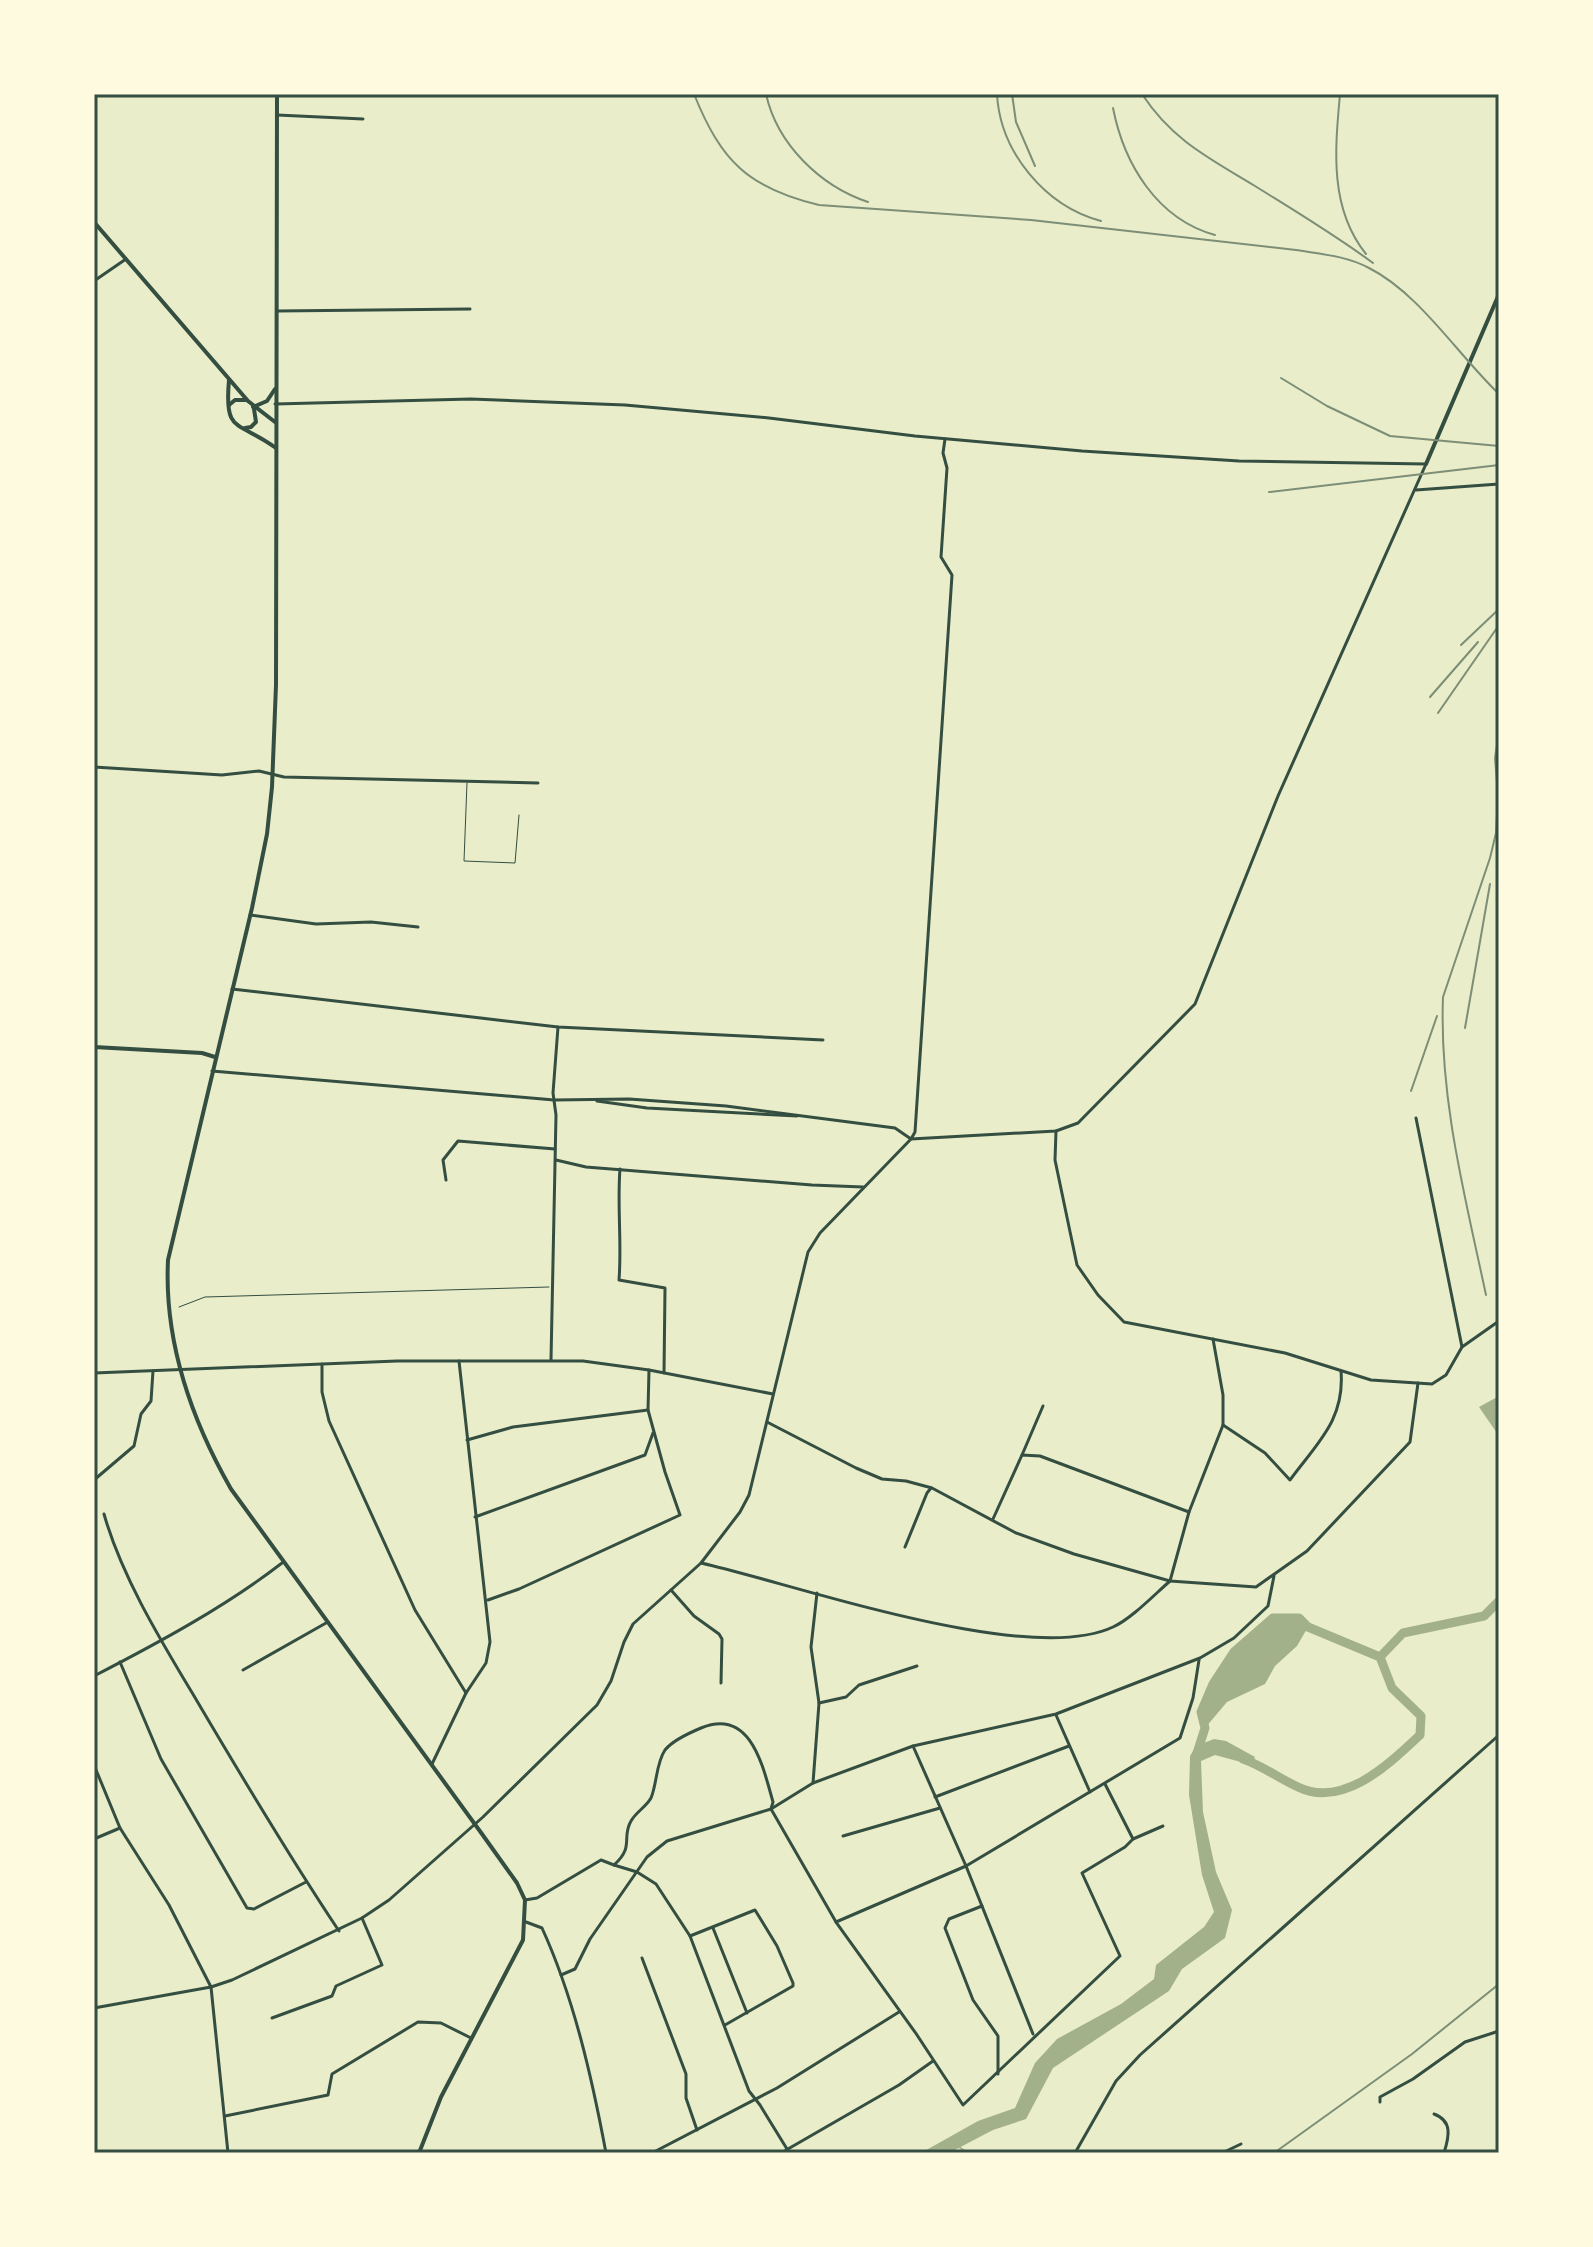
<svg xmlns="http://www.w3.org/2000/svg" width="1593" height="2247" viewBox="0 0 1593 2247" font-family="'Fira Sans Condensed',sans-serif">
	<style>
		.water { fill: #a3b18a }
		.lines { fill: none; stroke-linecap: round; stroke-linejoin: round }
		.stream { stroke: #a3b18a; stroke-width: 2 }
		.river { stroke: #a3b18a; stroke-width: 9 }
		.service { stroke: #344e41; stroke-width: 1 }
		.minor { stroke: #344e41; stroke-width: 3 }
		.tertiary { stroke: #344e41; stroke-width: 3 }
		.secondary { stroke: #344e41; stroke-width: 4 }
		.primary { stroke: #344e41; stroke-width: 4 }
		.rail { stroke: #7c8e77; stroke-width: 2 }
		.neatline { fill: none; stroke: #344e41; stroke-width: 3 }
	</style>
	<rect width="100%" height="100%" fill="#e9edc9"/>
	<g class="water">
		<polygon points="1499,1396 1499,1436 1479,1407"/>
		<path d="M1273,1618H1299L1308,1627L1297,1646L1275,1666L1265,1684L1227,1702L1205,1728C1195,1683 1242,1645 1273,1618Z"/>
		<polygon points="1214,1739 1226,1741 1255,1757 1252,1765 1215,1755 1201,1761 1203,1812 1216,1872 1232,1910 1225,1938 1182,1969 1169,1991 1053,2068 1026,2119 993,2130 949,2153 921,2153 978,2121 1015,2108 1035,2063 1057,2039 1121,2004 1154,1979 1156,1965 1204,1927 1214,1912 1202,1875 1189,1795 1190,1756 1196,1746"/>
	</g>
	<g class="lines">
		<polyline class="stream" points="959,2147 968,2153"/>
		<g class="river">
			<polyline points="1380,1657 1403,1633 1484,1616 1499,1601"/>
			<path d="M1197,1753L1205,1728L1201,1712L1213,1684L1234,1652L1273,1618H1299L1308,1627L1380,1657L1392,1688L1421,1716L1420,1735C1389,1764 1343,1809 1298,1787C1278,1778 1263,1766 1243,1759"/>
		</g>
		<g class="service">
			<polyline points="467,783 464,861 515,863 519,815"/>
			<polyline points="179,1307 205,1297 549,1287"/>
		</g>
		<g class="minor">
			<polyline points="277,115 363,119"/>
			<polyline points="94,281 126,259"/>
			<polyline points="277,311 470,309"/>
			<polyline points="94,767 222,775 259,771 284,777 538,783"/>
			<polyline points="250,915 316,924 371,922 418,927"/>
			<polyline points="232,989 558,1027 823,1040"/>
			<polyline points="212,1071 554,1100 629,1099 726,1106 895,1128 911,1139 915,1132 952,575 941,557 947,468 943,453 945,439"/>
			<polyline points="597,1101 647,1108 797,1116"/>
			<polyline points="1416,1118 1462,1347"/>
			<polyline points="1056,1131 1055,1160 1077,1265 1098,1295 1124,1322 1285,1353 1371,1380 1432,1384 1446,1375 1462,1347 1499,1321"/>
			<polyline points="556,1160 586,1167 812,1185 863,1187"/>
			<path d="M620,1169C617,1206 622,1243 619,1280L665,1288L664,1373"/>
			<polyline points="446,1180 443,1160 458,1141 555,1149"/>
			<polyline points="551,1360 556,1115 553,1093 558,1027"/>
			<polyline points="322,1364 322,1392 329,1421 415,1610 466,1693"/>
			<polyline points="767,1422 856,1468 882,1479 906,1481 932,1488 1016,1533 1074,1554 1170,1581 1256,1587 1307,1551 1410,1442 1418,1383"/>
			<path d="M1223,1425L1265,1453L1290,1480C1317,1443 1345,1420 1341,1371"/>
			<polyline points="467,1440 513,1427 648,1410"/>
			<polyline points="1022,1455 1043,1406"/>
			<polyline points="94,1480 134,1446 141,1414 151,1401 153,1371"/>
			<path d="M104,1514C122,1578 163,1644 197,1701C243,1779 289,1856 339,1931"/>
			<polyline points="475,1517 645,1455 653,1433"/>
			<polyline points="993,1519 1022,1455 1040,1456 1189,1512"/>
			<polyline points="905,1547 927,1493 931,1488"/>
			<path d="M701,1563C795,1584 1028,1667 1113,1627C1131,1619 1154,1595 1170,1581"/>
			<polyline points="1170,1581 1189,1512 1223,1425 1223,1395 1213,1339"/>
			<polyline points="671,1590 694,1616 719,1634 722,1639 721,1683"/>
			<polyline points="488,1600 519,1589 680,1515 665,1472 648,1410 649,1370"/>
			<polyline points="120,1662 161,1759 247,1908 254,1909 306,1882"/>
			<polyline points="243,1670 326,1623"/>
			<path d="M94,1676C158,1643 225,1607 282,1563"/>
			<polyline points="819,1703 846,1697 859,1685 917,1666"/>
			<polyline points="1056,1715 1090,1792"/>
			<polyline points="913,1746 966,1866 1033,2034"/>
			<polyline points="432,1764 466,1693 486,1663 490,1642 459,1361"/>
			<polyline points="94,1765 120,1828 169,1905 211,1987 228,2153"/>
			<polyline points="813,1783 819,1703 811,1647 817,1593"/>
			<polyline points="935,1797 1069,1746"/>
			<polyline points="843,1836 940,1808"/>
			<polyline points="94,1839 120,1828"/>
			<polyline points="1133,1839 1163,1826"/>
			<polyline points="614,1865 637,1872 656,1884 690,1936 749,2091 760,2105 787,2149"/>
			<path d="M525,1900L537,1898L601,1860L614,1865C635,1846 621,1838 631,1821C636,1812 646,1807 651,1798C657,1784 656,1763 665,1750C673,1740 689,1733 701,1728C751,1707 763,1767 773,1802L771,1809L836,1922L915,2032L963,2105L1120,1956L1082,1873L1125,1847L1133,1839L1105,1784"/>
			<polyline points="982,1906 949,1919 945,1928 973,2000 998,2036 998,2074"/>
			<path d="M526,1922L542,1928C574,1998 592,2078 606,2153"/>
			<polyline points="836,1922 966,1866 1180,1738 1193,1698 1199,1660"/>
			<polyline points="713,1928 747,2013"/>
			<polyline points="690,1936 755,1910 777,1946 793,1983 793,1986 725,2025"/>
			<polyline points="642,1958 686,2074 686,2098 697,2130"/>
			<polyline points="561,1975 575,1969 590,1939 647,1857 667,1841 771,1809 813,1783 913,1746 1056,1714 1200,1658 1234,1638 1268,1606 1274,1576"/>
			<polyline points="272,2018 332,1996 336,1986 382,1965 362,1918"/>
			<polyline points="1380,2102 1380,2097 1413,2079 1465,2042 1499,2031"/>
			<path d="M1434,2114C1453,2121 1449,2137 1444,2153"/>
			<polyline points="225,2116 328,2095 332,2074 418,2022 441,2023 471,2038"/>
			<polyline points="94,2152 94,2153"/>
			<polyline points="652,2153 777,2088 899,2012"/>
			<polyline points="781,2153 899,2085 933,2061"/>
			<polyline points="1075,2153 1116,2081 1140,2055 1499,1735"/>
			<polyline points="1222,2153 1241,2144"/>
			<polyline points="1497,2153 1499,2147"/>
		</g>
		<g class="tertiary">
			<polyline points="1416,490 1499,484"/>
			<polyline points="94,1373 397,1361 583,1361 649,1370 773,1394"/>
			<polyline points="94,2008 211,1987 232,1980 362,1918 389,1900 483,1817 597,1705 611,1681 624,1642 633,1624 701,1563 740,1512 749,1495 808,1252 820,1233 911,1139 1056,1131 1078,1123 1195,1004 1278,796 1426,464 1239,461 1082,451 915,436 769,418 625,405 471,399 275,404"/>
		</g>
		<g class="secondary">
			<polyline points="94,222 248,401 275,422"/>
			<path d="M229,380C224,435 238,420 276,448"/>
			<polyline points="229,405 235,400 246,400"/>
			<polyline points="253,407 267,401 275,389"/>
			<polyline points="245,428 251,427 256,422 254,409"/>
			<polyline points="1426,464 1499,294"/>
			<polyline points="94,1047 202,1053 215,1057"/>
		</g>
		<path class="primary" d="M277,94L276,685L272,787L267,834L252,908L168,1260C164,1341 191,1419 231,1489L482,1834L517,1883L525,1900L523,1940L441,2097L419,2153"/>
		<g class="rail">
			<path d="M694,94C721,161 748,188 819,205L1031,220L1296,250C1321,254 1347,256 1369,268C1419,293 1458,355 1499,394"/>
			<path d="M766,94C777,144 820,186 868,202"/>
			<path d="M997,94C1000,152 1045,206 1101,221"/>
			<polyline points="1012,94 1016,122 1035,166"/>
			<path d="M1142,94C1172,140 1209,158 1255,186C1295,211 1335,235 1373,263"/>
			<path d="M1340,94C1335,149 1329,208 1366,254"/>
			<path d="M1113,108C1124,164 1157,219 1215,235"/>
			<polyline points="1281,378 1327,406 1390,436 1499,446"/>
			<polyline points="1269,492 1499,465"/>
			<polyline points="1461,645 1499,609"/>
			<polyline points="1430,697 1478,642"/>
			<polyline points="1438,713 1499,625"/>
			<polyline points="1499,733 1495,758 1499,806"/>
			<polyline points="1465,1028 1490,884"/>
			<polyline points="1411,1091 1437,1016"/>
			<path d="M1486,1295C1465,1196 1439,1098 1443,997L1490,858L1496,833L1498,797"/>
			<polyline points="1274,2153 1412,2054 1499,1984"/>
		</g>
	</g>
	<rect width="1593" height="2247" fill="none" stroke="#fefae0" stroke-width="192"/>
	<rect x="96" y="96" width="1401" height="2055" class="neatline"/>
</svg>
